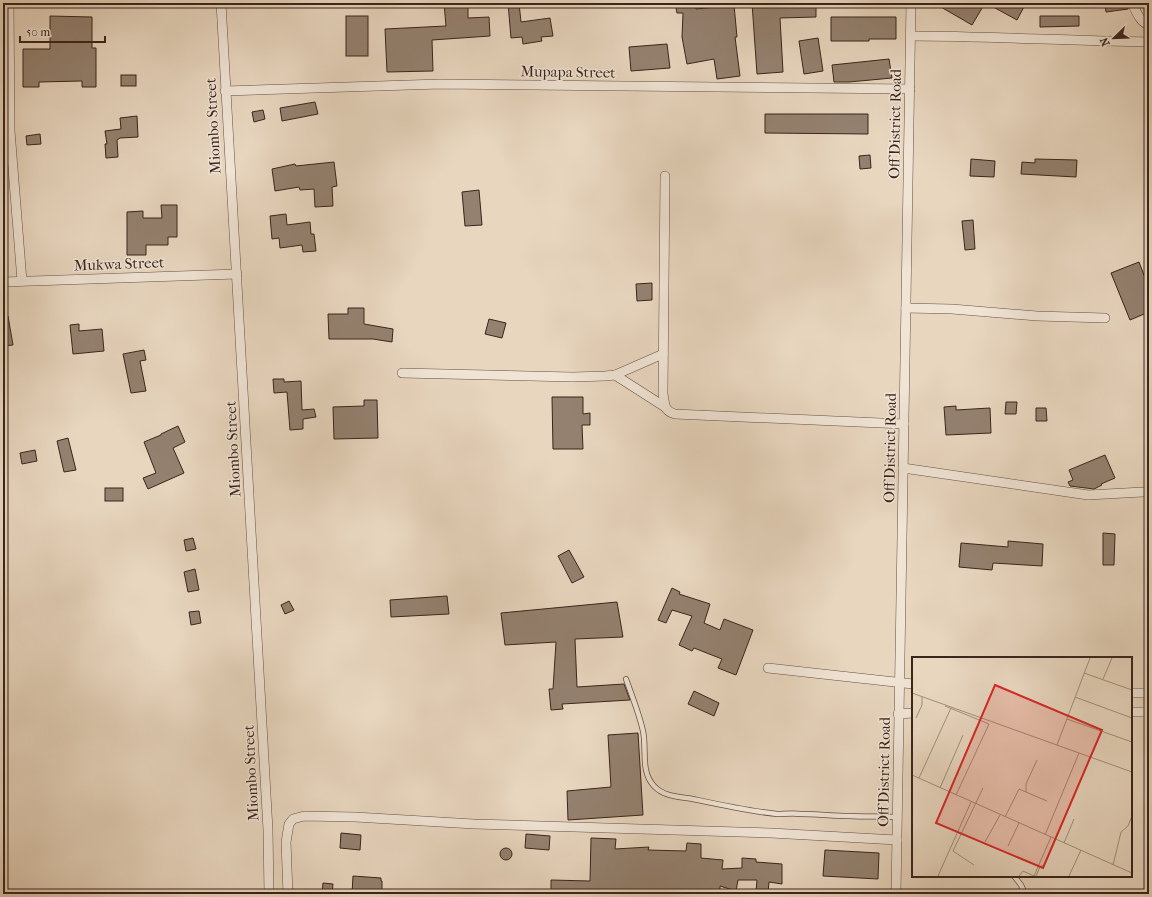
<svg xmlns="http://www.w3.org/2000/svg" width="1152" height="897" viewBox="0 0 1152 897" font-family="'IM FELL French Canon',serif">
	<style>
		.building { fill: #948170; stroke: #3a241b }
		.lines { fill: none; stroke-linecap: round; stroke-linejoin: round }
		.service-casing { stroke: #665044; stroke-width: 6 }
		.minor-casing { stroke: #665044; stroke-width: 10 }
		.service { stroke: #f0e4d5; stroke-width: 4.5 }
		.minor { stroke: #f0e4d5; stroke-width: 9 }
		.labels { text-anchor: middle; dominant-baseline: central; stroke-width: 3; stroke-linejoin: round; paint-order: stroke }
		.street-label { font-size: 15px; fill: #3a241b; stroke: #f0e4d5 }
		.inset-road { fill: none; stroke: #a28f7d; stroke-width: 1 }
		.view { fill: #d62828; fill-opacity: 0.15; stroke: #d62828; stroke-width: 2 }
		.inset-edge { fill: none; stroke: #3a241b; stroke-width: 2 }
	</style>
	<rect width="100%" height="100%" fill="#e8d6bf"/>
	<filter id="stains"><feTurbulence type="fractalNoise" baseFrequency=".005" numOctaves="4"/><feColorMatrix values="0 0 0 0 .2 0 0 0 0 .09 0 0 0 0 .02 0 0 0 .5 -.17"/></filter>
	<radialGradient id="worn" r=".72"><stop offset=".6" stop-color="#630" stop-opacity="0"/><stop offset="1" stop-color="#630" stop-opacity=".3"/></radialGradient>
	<g class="building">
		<polygon points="444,3 468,3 468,18 489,17 490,36 432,40 433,71 387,72 385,29 446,26"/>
		<polygon points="508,3 519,3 521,22 550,18 553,36 541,37 542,41 523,44 522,37 511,38"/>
		<polygon points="675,3 696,3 696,9 734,5 737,37 735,37 740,76 717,79 714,59 687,64 682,37 683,13 677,13"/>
		<polygon points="752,3 816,3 816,17 780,18 783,72 757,74"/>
		<polygon points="934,3 985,3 972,25"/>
		<polygon points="986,3 1026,3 1017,20"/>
		<polygon points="1105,3 1128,3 1128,9 1106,12"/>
		<polygon points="50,16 92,17 92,48 96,48 96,87 82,87 82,81 39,82 39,87 23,87 23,49 50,49"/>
		<rect x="346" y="16" width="22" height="40"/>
		<polygon points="1040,16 1079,16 1079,26 1040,27"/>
		<polygon points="831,17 896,17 896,39 869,39 869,41 831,41"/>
		<polygon points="818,38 823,71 804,74 799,41"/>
		<polygon points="667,44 670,68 631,71 629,47"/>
		<polygon points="889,59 892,78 849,82 834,82 832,65"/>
		<rect x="121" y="75" width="15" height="11"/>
		<polygon points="315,102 318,114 282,121 280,108"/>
		<polygon points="263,110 265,119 254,122 252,112"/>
		<polygon points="765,114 868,114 868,134 765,133"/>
		<polygon points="137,116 138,137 120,138 117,140 118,157 106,158 105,144 107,144 105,131 121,129 120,118"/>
		<polygon points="40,134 41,144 27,145 26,136"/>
		<polygon points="870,155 871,168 860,169 859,156"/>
		<polygon points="971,159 995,161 994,177 970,176"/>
		<polygon points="1035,159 1077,160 1076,177 1021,174 1022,162 1035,163"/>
		<polygon points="334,162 337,186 332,187 333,206 315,207 314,189 300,190 299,187 275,191 272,169 295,164 296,166"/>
		<polygon points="479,190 482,225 465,226 462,192"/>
		<polygon points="161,205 177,205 177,237 168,237 168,245 146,245 146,255 127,255 127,212 143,211 143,218 162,218"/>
		<polygon points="286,214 287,225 310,222 311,234 314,234 316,251 303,252 302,245 280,248 279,238 272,239 270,216"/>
		<polygon points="973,220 975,249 965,250 962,221"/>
		<polygon points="1139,262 1149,288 1149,312 1130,320 1111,273"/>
		<polygon points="652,283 652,300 637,301 636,284"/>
		<polygon points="348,308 364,308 364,324 393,329 392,342 373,339 329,339 328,314 348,314"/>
		<polygon points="8,316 13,345 3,346 3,317"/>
		<polygon points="489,319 506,323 502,338 485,334"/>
		<polygon points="79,324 79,331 102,329 104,351 73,354 70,325"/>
		<polygon points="144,350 146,360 140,361 146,391 131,393 123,354"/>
		<polygon points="273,379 284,379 284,382 301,381 302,410 314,409 316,417 303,419 303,429 290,430 287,392 274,393"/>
		<polygon points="552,397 583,397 583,414 590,413 590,425 582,425 583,449 553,449"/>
		<polygon points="364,400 377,400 378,438 334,439 333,407 364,406"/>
		<polygon points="1006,402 1017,402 1016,414 1005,414"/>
		<polygon points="956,406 956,410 990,408 991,433 946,435 944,407"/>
		<polygon points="1036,408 1046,408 1047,421 1036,421"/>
		<polygon points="178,426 185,442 173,448 184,473 148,489 143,478 156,473 144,442 161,435 161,434"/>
		<polygon points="68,438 76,470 64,472 57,441"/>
		<polygon points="35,450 37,461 22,464 20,453"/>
		<polygon points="1105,455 1115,478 1101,484 1102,485 1094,489 1070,486 1068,482 1073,480 1069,470"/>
		<rect x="105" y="488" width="18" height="13"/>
		<polygon points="1103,533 1115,534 1114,565 1103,565"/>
		<polygon points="193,538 196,549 186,551 184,540"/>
		<polygon points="1008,541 1043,544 1042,566 993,563 992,570 959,567 961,543 1008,547"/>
		<polygon points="569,550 584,577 572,583 558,556"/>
		<polygon points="195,569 199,590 188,592 184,572"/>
		<polygon points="672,588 680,592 679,594 710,604 704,623 720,630 724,619 753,630 736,675 718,668 722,659 694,648 692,651 679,645 692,616 672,610 666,623 658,620"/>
		<polygon points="447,596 449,614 391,617 390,600"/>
		<polygon points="289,601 294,610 285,614 281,605"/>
		<polygon points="617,602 623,637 575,639 577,687 624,684 630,700 562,704 563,709 551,710 549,689 553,689 556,642 505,645 501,613"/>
		<polygon points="199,611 201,623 191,625 189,612"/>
		<polygon points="694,691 719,703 714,716 688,704"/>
		<polygon points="638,733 643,815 568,820 567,791 611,787 608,735"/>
		<polygon points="341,833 361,835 360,850 340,848"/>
		<polygon points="526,834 550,836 549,850 525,848"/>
		<polygon points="591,838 616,839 615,849 649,847 648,850 686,851 687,843 701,844 701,858 723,860 722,869 742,868 742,858 756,859 756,862 782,864 782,884 769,882 768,893 756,891 757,880 738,880 736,891 720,886 720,891 696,890 696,894 589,894 589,892 551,891 551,880 590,881"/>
		<circle cx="506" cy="854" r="6"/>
		<polygon points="825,850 879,853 878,879 823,876"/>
		<polygon points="353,876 381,878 381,881 382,881 382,894 352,894"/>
		<polygon points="323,883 333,884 332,894 322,894"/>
	</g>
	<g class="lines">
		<g class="service-casing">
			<g id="service">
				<path d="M626,679C632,696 639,713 643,731C647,749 640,771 654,786C664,797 680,797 693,799C721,805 748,811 777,814C785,814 793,813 801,814C817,814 833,816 849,816C865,817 881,816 897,817"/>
				<polyline points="1014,876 1021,885 1025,894"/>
			</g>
		</g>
		<g class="minor-casing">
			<g id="minor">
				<polyline points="9,3 10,131 22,281"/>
				<polyline points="221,3 268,830 269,894"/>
				<path d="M1133,5C1137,13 1140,22 1149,25"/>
				<path d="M911,36C990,36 1069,41 1149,42"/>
				<polyline points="225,91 440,84 910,89"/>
				<path d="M665,176L663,394C665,405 664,411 675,414L904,424"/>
				<polyline points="3,282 237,274"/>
				<polyline points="906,308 952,309 1037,316 1105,318"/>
				<polyline points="402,373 573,377 605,376 615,375 663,354"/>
				<polyline points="615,375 665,407"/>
				<polyline points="903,468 1088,495 1143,492"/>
				<polyline points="768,668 913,684"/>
				<polyline points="1131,693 1149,693"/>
				<polyline points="1131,712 1149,712"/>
				<polyline points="898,714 913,713"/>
				<polyline points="288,894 286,842 289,824 293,819 304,816 355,817 474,824 771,833 897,840"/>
				<polyline points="896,894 911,3"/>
			</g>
		</g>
		<use href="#service" class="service"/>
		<use href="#minor" class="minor"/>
	</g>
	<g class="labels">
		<g class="street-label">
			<text transform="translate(568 72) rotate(1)">Mupapa Street</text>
			<text transform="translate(895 124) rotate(-89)">Off District Road</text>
			<text transform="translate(213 126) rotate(-93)">Miombo Street</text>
			<text transform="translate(119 264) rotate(-2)">Mukwa Street</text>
			<text transform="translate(890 448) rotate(-89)">Off District Road</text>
			<text transform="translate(233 449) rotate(-93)">Miombo Street</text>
			<text transform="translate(884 772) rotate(-89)">Off District Road</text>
			<text transform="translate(251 773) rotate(-93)">Miombo Street</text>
		</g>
	</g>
	<g transform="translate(912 657)">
		<rect width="220" height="220" fill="#e8d6bf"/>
		<path class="inset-road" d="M172,16L220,33M191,22L200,1M0,36L220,115M163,40L220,61M33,49L77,67L44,138M4,61L10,48V39M155,62L220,85M145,88L178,1M0,118L220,216M7,121L39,51M28,131L51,78M114,135V127L125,103M93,160L107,132L135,144M133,178L167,96M73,185L88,158M152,186L162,162M96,189L107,166M62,208L41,194L71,131M201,208L209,175L216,169L220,159M26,219L59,145M107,219L111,214L122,219L139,180M124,219L128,210L132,208M157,219L169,193"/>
		<path class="view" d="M83,28L190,73L131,211L24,166Z"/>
		<rect width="220" height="220" class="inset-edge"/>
	</g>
	<rect width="1152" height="897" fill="none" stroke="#e8d6bf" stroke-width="16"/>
	<rect x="4" y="4" width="1144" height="889" fill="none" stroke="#3a241b" stroke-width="2"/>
	<rect x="8" y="8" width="1136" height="881" fill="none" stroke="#3a241b"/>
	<g transform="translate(1114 38) rotate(247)" stroke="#f0e4d5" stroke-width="3" paint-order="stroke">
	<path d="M0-3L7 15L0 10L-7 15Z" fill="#3a241b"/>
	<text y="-6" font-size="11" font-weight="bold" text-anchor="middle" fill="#3a241b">N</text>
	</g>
	<path d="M20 36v6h85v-6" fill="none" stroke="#3a241b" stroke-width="2"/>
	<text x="26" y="36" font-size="12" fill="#3a241b" stroke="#f0e4d5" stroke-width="3" paint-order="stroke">50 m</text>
	<rect width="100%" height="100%" filter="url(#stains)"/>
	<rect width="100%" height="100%" fill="url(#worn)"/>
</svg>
